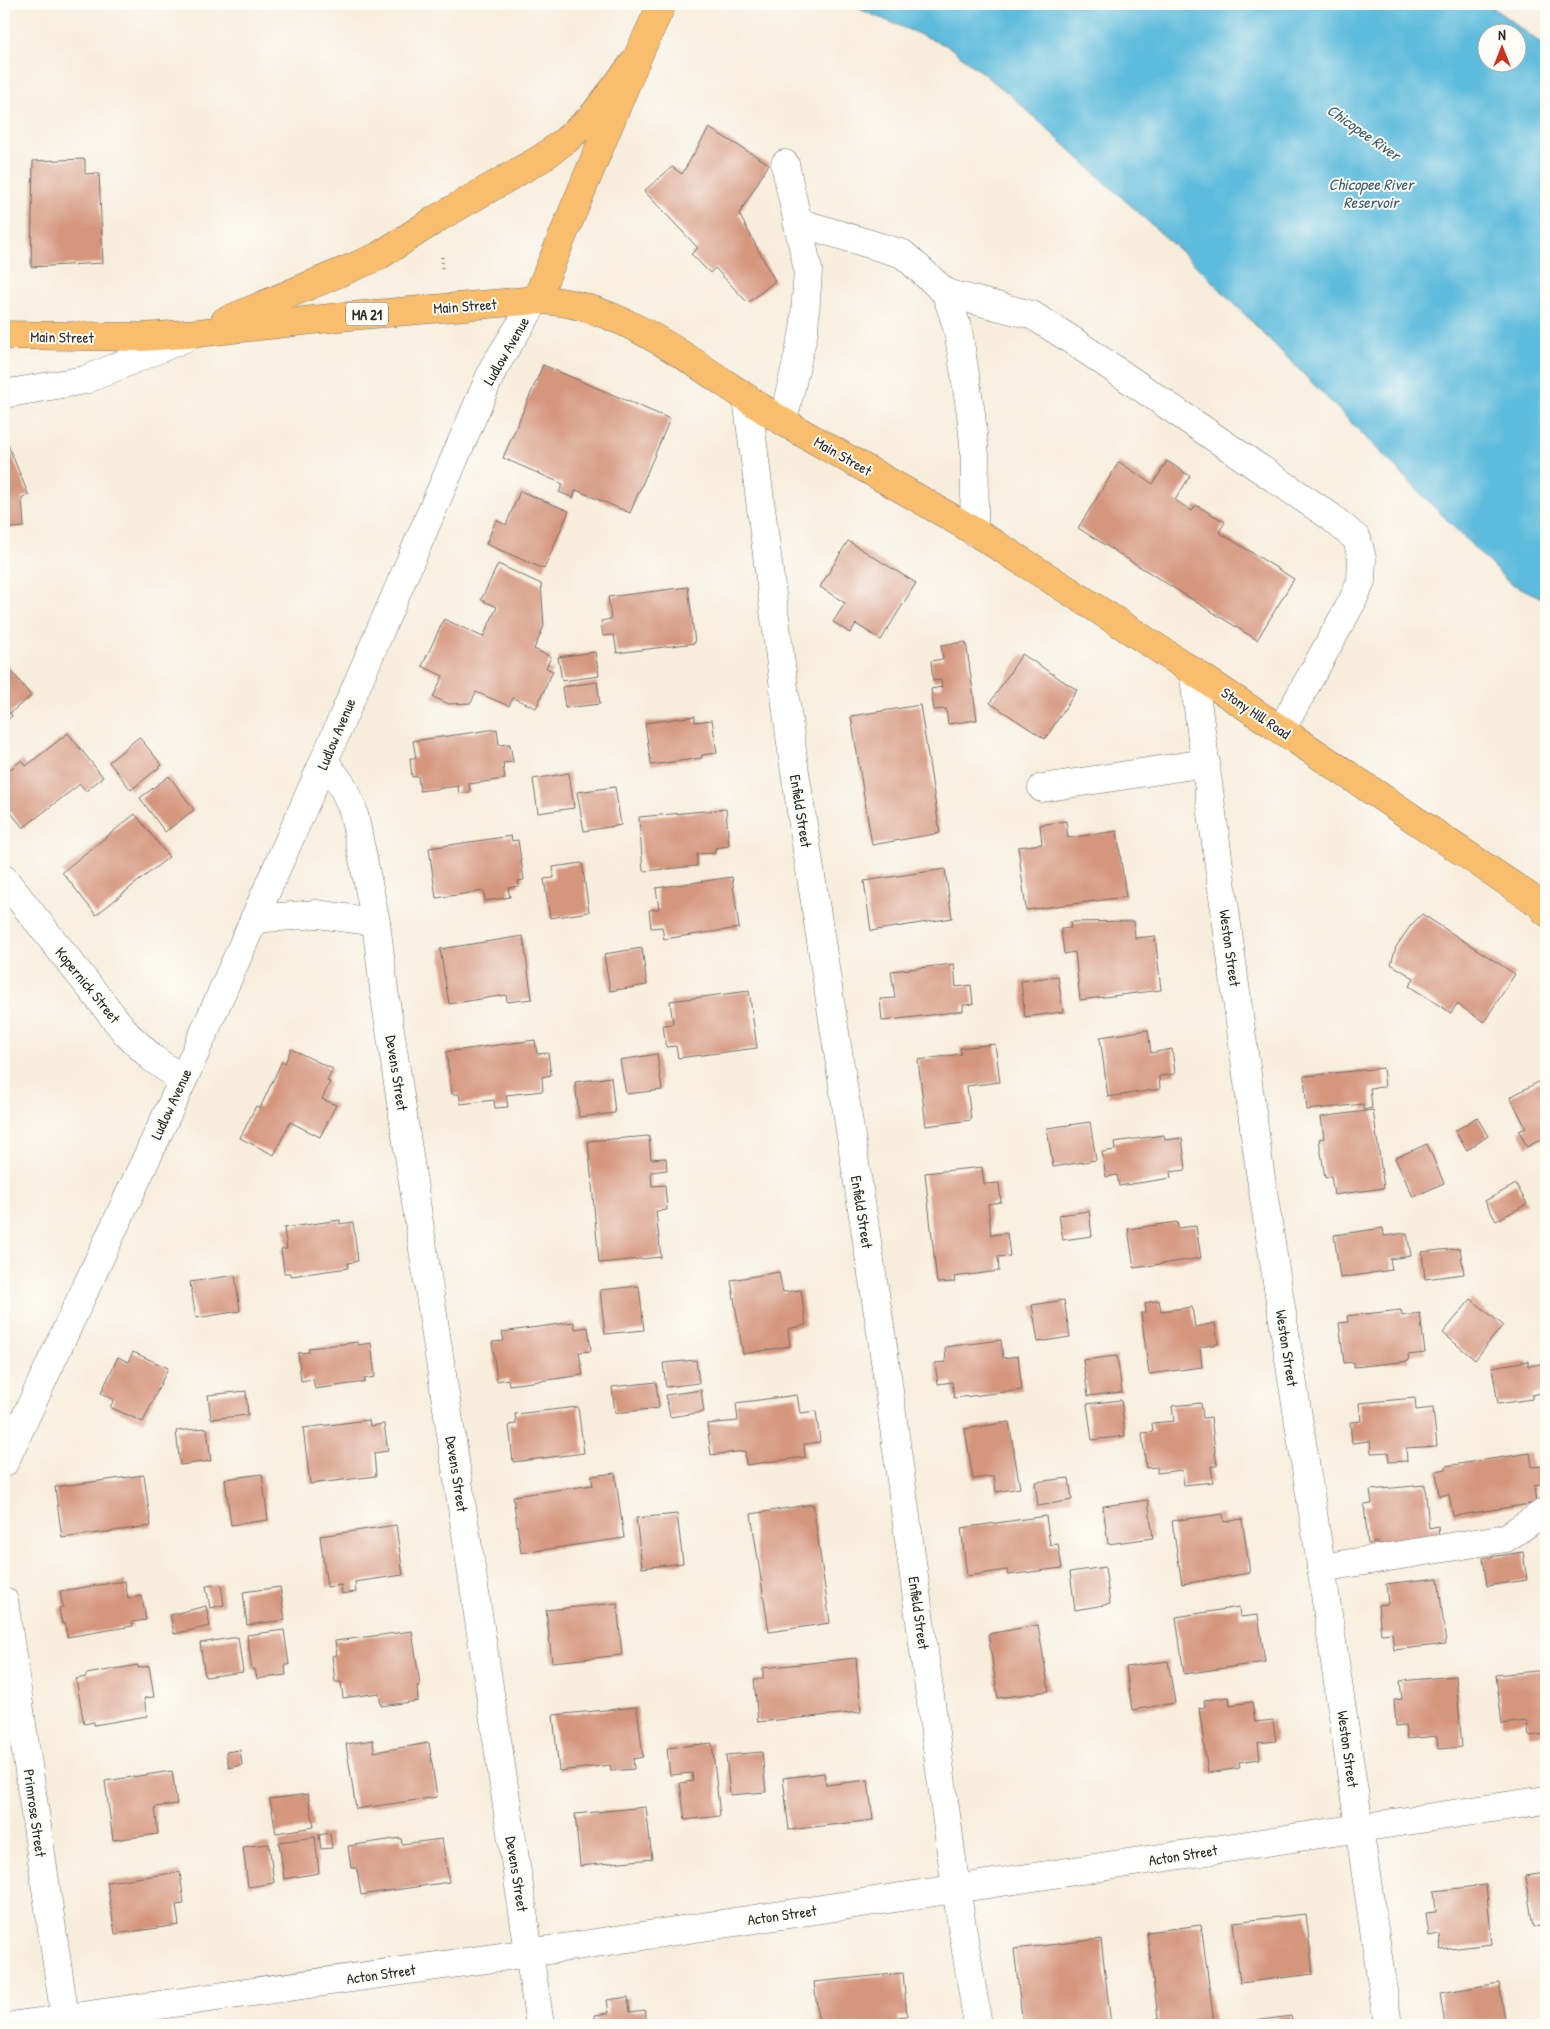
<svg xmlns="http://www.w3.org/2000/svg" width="1550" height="2029" viewBox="0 0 1550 2029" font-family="'Patrick Hand',sans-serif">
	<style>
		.water { fill: #5dbbdc; stroke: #447384; fill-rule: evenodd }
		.building { fill: #d5967e }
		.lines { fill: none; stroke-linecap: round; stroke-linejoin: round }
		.minor-casing { stroke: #726f69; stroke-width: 29 }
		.major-casing { stroke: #726f69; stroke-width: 29 }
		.path { stroke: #726f69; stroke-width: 3; stroke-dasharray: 1 4; stroke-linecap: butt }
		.minor { stroke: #fff; stroke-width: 28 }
		.major { stroke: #f9be6d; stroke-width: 28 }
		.labels { text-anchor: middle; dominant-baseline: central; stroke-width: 4; stroke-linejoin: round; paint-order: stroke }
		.shield { fill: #fdfcf7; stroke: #6a6a68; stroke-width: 1 }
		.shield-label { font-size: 14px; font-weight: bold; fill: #2b2b2b }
		.street-label { font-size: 15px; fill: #2b2b2b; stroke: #fdfcf7 }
		.water-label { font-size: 16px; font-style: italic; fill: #3c5d69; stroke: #fdfcf7 }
	</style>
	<rect width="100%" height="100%" fill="#fdfcf7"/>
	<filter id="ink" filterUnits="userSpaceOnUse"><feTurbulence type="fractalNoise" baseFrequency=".02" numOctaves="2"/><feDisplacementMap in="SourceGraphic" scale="10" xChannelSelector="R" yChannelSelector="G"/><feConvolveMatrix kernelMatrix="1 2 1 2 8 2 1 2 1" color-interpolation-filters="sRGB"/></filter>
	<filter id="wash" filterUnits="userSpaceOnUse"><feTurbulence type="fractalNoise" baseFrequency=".0096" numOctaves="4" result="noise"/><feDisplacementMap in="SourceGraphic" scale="20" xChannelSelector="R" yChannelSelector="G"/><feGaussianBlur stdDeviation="1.12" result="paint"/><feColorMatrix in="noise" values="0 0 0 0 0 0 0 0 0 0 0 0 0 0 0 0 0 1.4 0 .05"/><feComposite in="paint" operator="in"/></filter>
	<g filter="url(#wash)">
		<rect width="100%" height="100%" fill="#f7eddc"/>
		<path class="water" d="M854,4H1488L1546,47V600L1508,582L1201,270L1009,94L948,46L861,10ZM1488,32H1518V62H1488Z"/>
		<g id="blocks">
			<g class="building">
				<polygon points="709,128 769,164 739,214 775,281 748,303 715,268 710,273 691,254 698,248 644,191 672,167 682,174"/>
				<polygon points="85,159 85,174 99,173 103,263 31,267 33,161"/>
				<polygon points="4,178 9,178 5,249 4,249"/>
				<polygon points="543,365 670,419 630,513 576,490 573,498 559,492 563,484 503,458"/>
				<polygon points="4,435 29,496 22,497 24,527 4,529"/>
				<polygon points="1167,461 1190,476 1175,500 1192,511 1196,505 1225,522 1219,532 1294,579 1257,640 1078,528 1119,462 1153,484"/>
				<polygon points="520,491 569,511 544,569 486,544 496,520 506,525"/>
				<polygon points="848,541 916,583 881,640 856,624 850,633 833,622 845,603 820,587"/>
				<polygon points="498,564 541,584 544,626 534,649 551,657 546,668 553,671 536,708 513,698 509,706 476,692 471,703 449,704 433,697 443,676 422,666 444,619 483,637 497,607 481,600"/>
				<polygon points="688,587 695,643 617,653 614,635 603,636 601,621 611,619 608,597"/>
				<polygon points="966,642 977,720 948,724 946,709 934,710 931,689 942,687 941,680 933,681 931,661 943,659 941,645"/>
				<polygon points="595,652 599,676 562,681 558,657"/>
				<polygon points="1022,654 1077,690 1045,739 990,703"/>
				<polygon points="4,661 31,696 10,713 12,716 4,723"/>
				<polygon points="597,682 600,704 565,708 562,687"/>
				<polygon points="920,705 940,833 872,845 851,716"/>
				<polygon points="695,716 695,722 712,720 717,753 702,755 702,758 651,765 645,723"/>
				<polygon points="497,729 499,745 510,744 513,762 503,763 505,779 469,784 470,792 459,794 458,786 420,791 418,776 412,777 410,758 416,758 413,741"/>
				<polygon points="68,733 103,777 86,791 80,784 23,828 4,804 4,785 8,782 4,774 22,760 26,766"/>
				<polygon points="139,737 162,765 131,790 109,762"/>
				<polygon points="569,773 574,808 538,813 533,779"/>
				<polygon points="169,776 194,810 165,832 140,798"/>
				<polygon points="615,787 621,825 584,831 577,792"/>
				<polygon points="726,809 729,846 715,848 715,853 697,854 697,866 643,871 639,817"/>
				<polygon points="135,814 169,857 96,915 62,872"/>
				<polygon points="1066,821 1068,838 1117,831 1126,897 1026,910 1018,847 1042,844 1040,825"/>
				<polygon points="511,836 512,841 518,840 524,880 518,881 519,886 508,888 510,897 485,901 484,891 436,898 429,848"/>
				<polygon points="582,863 589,912 550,918 544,879 554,878 553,867"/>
				<polygon points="945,869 952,918 871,931 864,881"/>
				<polygon points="732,877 739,928 664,939 662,927 651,928 649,910 659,909 656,888"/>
				<polygon points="1422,914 1515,974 1484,1022 1457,1004 1451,1013 1409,986 1414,978 1391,964 1396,947 1411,925"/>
				<polygon points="1134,921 1135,938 1155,936 1161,990 1080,1000 1075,952 1064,954 1061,929 1071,928 1070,922"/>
				<polygon points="523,936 532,999 507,1002 506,995 449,1004 440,949"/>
				<polygon points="642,948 647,985 610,991 604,954"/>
				<polygon points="954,964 956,987 971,985 973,1004 963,1005 963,1011 882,1021 880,999 895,998 891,971"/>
				<polygon points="1058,976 1063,1012 1025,1017 1021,981"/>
				<polygon points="749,991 757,1048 678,1058 676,1046 666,1047 663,1025 673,1024 670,1001"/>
				<polygon points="1148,1030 1151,1053 1172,1049 1175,1074 1159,1076 1160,1089 1108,1097 1100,1037"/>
				<polygon points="535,1040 537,1054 548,1053 551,1075 542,1077 543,1091 506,1095 508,1107 495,1108 494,1100 461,1104 459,1094 452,1094 446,1052"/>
				<polygon points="995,1044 1000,1082 967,1086 971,1120 926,1126 918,1060 961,1054 960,1048"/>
				<polygon points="291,1049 333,1069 327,1081 330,1082 322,1099 336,1105 320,1137 290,1122 274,1155 240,1138 256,1106 260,1108 282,1061 285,1063"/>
				<polygon points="657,1054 662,1090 626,1094 620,1060"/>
				<polygon points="1383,1068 1385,1087 1370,1088 1372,1108 1363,1110 1363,1104 1307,1110 1304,1076"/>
				<polygon points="611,1077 615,1113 579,1117 575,1082"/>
				<polygon points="1546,1078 1546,1137 1527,1147 1519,1131 1526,1128 1510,1097"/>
				<polygon points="1373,1110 1384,1188 1334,1195 1331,1176 1325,1178 1319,1139 1324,1138 1321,1117"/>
				<polygon points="1477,1117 1488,1136 1467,1150 1455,1131"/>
				<polygon points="1090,1122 1096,1160 1053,1167 1047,1128"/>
				<polygon points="1164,1135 1165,1140 1182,1138 1186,1170 1170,1172 1171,1178 1119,1186 1117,1175 1106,1177 1102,1152 1115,1150 1114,1142"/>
				<polygon points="649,1136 651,1159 666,1158 667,1170 651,1172 652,1186 665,1185 667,1210 656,1211 661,1257 599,1263 588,1141"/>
				<polygon points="1427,1144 1444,1183 1413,1197 1395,1158"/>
				<polygon points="982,1167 984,1184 999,1183 1001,1202 988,1204 991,1235 1007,1233 1010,1256 998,1257 999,1271 954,1277 955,1282 937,1283 925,1173"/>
				<polygon points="1516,1184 1527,1204 1496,1221 1485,1201"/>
				<polygon points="1089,1211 1092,1236 1063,1240 1059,1215"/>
				<polygon points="340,1220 340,1224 353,1222 358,1261 348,1263 348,1268 291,1276 291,1273 284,1273 281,1249 287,1249 284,1228"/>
				<polygon points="1177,1222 1178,1228 1196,1226 1201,1258 1134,1268 1128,1229"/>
				<polygon points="1383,1228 1384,1236 1407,1233 1411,1256 1390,1259 1392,1270 1340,1278 1334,1235"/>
				<polygon points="1460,1248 1464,1274 1425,1279 1422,1252"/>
				<polygon points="779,1272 783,1292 801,1290 806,1325 788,1329 790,1346 743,1354 731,1280"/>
				<polygon points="235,1275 240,1311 196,1318 190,1282"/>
				<polygon points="639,1286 644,1330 605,1334 600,1290"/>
				<polygon points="1471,1299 1503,1325 1475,1360 1443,1333"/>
				<polygon points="1064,1300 1070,1337 1038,1342 1032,1305"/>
				<polygon points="1159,1300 1161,1311 1192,1307 1195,1327 1215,1323 1218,1344 1200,1347 1202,1367 1149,1374 1141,1313 1146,1313 1145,1303"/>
				<polygon points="1401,1310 1402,1316 1420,1313 1425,1353 1408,1355 1409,1361 1354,1367 1354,1362 1344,1363 1339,1323 1348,1322 1347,1316"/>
				<polygon points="574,1322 575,1329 588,1327 591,1351 579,1352 583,1375 509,1385 508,1379 497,1381 492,1342 504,1341 502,1332"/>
				<polygon points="1001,1340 1003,1358 1018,1356 1022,1390 954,1398 952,1382 938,1384 935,1363 946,1362 945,1347"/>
				<polygon points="358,1342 358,1345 371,1343 375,1377 364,1379 365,1382 315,1389 313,1379 301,1381 298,1353 309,1352 309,1348"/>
				<polygon points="133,1352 168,1368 143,1422 110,1407 114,1400 101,1393 118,1357 128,1362"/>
				<polygon points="1117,1356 1122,1392 1088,1396 1083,1360"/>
				<polygon points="696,1360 699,1383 666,1387 663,1363"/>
				<polygon points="1528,1361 1528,1366 1546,1363 1546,1392 1532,1395 1532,1399 1498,1404 1492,1367"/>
				<polygon points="656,1382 659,1408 615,1413 612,1387"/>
				<polygon points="701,1390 704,1412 670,1417 666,1395"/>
				<polygon points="246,1391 248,1415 211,1419 208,1395"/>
				<polygon points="797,1395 800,1413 816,1411 820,1442 804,1444 805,1457 746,1465 745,1451 711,1455 707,1424 738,1421 736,1403"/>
				<polygon points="1415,1398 1416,1410 1433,1408 1437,1446 1406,1448 1407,1461 1389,1462 1388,1452 1371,1453 1370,1441 1352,1443 1350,1422 1361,1421 1359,1403"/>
				<polygon points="1121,1400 1125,1436 1092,1440 1087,1404"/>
				<polygon points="1201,1403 1203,1418 1211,1417 1217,1466 1211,1466 1213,1482 1184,1485 1182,1470 1157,1473 1157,1467 1146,1468 1142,1433 1153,1432 1152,1423 1174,1421 1172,1406"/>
				<polygon points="578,1407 584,1453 513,1462 509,1425 516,1424 515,1414"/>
				<polygon points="369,1420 370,1426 384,1424 388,1451 374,1453 376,1476 310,1484 303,1428"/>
				<polygon points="1009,1422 1020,1488 996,1492 994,1476 973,1479 965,1429"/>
				<polygon points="207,1428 211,1461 180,1465 176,1431"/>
				<polygon points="1530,1453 1532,1467 1545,1466 1546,1473 1546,1484 1534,1486 1536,1503 1453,1516 1449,1494 1439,1496 1436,1471 1446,1469 1446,1466"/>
				<polygon points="615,1473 624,1538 521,1553 513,1496 593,1485 591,1476"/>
				<polygon points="262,1474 268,1520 231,1525 225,1479"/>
				<polygon points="144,1475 151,1526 62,1538 55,1487"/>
				<polygon points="1069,1478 1072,1500 1038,1506 1035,1482"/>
				<polygon points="1425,1485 1429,1528 1438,1526 1439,1538 1380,1551 1379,1542 1368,1544 1364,1505 1372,1504 1370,1490"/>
				<polygon points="1148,1500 1153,1538 1108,1544 1103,1506"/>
				<polygon points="813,1504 830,1623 769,1632 751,1514"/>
				<polygon points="677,1514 683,1563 642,1568 636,1518"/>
				<polygon points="1223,1514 1224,1522 1242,1519 1250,1573 1182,1584 1172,1521"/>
				<polygon points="1046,1516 1050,1545 1058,1544 1062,1568 1008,1575 1007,1570 967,1576 961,1528"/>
				<polygon points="396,1525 403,1575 355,1582 356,1592 342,1594 341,1585 327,1587 320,1536"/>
				<polygon points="1523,1552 1527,1580 1487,1586 1483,1558"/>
				<polygon points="1105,1567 1110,1604 1075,1610 1070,1572"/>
				<polygon points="1438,1578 1446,1644 1394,1650 1392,1633 1381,1634 1378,1605 1388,1604 1386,1584"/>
				<polygon points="125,1581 128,1598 142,1596 146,1620 132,1622 133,1626 67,1637 65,1623 62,1624 59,1608 63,1607 60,1591"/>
				<polygon points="221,1584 224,1605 210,1608 206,1586"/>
				<polygon points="280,1587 285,1620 247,1625 243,1592"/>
				<polygon points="617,1603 622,1655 552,1662 546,1610"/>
				<polygon points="206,1606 210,1626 174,1634 170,1615"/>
				<polygon points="1239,1607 1240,1617 1258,1615 1265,1662 1184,1674 1176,1617"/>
				<polygon points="1038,1625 1049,1691 998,1698 988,1634"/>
				<polygon points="284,1630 289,1665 285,1665 286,1675 257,1679 255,1669 252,1670 247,1635"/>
				<polygon points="412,1631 420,1685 417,1686 418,1701 381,1706 379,1693 343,1698 341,1682 335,1682 332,1656 337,1655 335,1641"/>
				<polygon points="238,1637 243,1672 205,1677 200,1643"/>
				<polygon points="856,1658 861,1712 758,1722 754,1679 763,1679 763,1668"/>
				<polygon points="1168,1661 1175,1703 1132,1710 1126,1667"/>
				<polygon points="138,1665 138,1668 149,1666 154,1697 144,1698 147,1716 94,1725 94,1722 84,1724 76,1679 86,1677 86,1674"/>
				<polygon points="1546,1670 1546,1734 1529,1736 1527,1721 1502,1724 1496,1675"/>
				<polygon points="1456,1676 1462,1747 1438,1749 1437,1736 1407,1739 1405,1725 1396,1726 1394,1700 1402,1699 1400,1681"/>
				<polygon points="1229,1697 1230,1705 1252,1702 1255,1722 1273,1720 1276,1741 1258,1743 1260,1759 1239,1762 1240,1768 1208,1773 1199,1708 1205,1707 1204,1700"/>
				<polygon points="637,1707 643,1757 633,1759 634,1769 611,1771 610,1765 559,1771 553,1715"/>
				<polygon points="373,1740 374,1752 429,1743 437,1797 356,1809 346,1744"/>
				<polygon points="712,1743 720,1816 685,1820 680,1783 693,1781 692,1773 670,1775 667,1748"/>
				<polygon points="240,1750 242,1765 229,1768 226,1752"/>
				<polygon points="762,1752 766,1792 730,1795 726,1755"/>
				<polygon points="172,1771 177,1804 155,1807 158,1834 113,1840 105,1781"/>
				<polygon points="824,1773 826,1785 868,1780 873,1820 789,1830 783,1778"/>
				<polygon points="308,1794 314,1827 276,1833 270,1799"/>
				<polygon points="646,1807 652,1859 580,1866 575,1814"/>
				<polygon points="330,1833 332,1848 321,1849 319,1835"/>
				<polygon points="315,1837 319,1873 284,1879 279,1842"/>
				<polygon points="401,1838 402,1844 442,1839 449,1882 361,1895 357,1868 351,1868 348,1846"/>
				<polygon points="269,1844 274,1883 248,1887 243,1847"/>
				<polygon points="180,1872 184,1904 176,1905 179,1925 115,1934 107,1882"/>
				<polygon points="1546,1873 1546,1925 1533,1927 1525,1876"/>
				<polygon points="1486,1885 1492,1944 1441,1950 1439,1934 1429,1936 1426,1913 1436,1912 1434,1891"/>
				<polygon points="1306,1914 1313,1974 1240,1983 1233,1922"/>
				<polygon points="1201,1925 1214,2022 1190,2025 1159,2025 1147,1932"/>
				<polygon points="1101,1939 1111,2025 1023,2025 1014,1949"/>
				<polygon points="903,1973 907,2016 898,2017 899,2025 819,2025 814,1982"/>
				<polygon points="1499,1983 1506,2025 1445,2025 1440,1993"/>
				<polygon points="628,1997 630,2012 645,2010 647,2025 596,2025 595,2015 609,2013 607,2000"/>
				<polygon points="1291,2016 1293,2025 1232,2025 1232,2024"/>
				<polygon points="807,2020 808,2025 766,2025 766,2024"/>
			</g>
		</g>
	</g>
	<g filter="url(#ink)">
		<use href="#blocks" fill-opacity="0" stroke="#726f69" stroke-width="1"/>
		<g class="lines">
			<g class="minor-casing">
				<g id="minor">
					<polyline points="797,222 903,254 946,293 958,330 971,414 975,455 974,532"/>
					<polyline points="946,293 1032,315 1067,337 1331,517 1357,539 1362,558 1361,581 1352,602 1281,730"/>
					<polyline points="4,394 85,380 192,335"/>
					<polyline points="747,398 793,759 882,1339 956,1889 978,2025"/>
					<polyline points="783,421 804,331 808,270 785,164"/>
					<polyline points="1193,671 1260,1172 1317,1539 1388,2025"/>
					<polyline points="324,761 342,785 353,810 376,922"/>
					<polyline points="1042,788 1206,763"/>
					<polyline points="4,879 127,1034 152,1058 183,1080"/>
					<polyline points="254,919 317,914 376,922 384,990 540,2025"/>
					<polyline points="4,1463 183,1080 324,761 494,367 536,300"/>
					<polyline points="1321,1568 1506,1538 1546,1511"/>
					<polyline points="4,1601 66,2025"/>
					<polyline points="17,2025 529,1953 1546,1800"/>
				</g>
			</g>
			<g class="major-casing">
				<g id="major">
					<polyline points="536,300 636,60 662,4"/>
					<polyline points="225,321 377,257 438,218 542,158 566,140 591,118 636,60"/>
					<path d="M4,335L143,337L198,333L339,317L536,300C625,300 713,380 787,424C849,460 911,493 972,530C1165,649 1352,778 1540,904L1546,912"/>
				</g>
			</g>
			<polyline class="path" points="442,257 442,271"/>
			<use href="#minor" class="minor"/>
			<use href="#major" class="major"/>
		</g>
	</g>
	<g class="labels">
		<rect class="shield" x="346" y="302.5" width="42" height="23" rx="4"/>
		<g class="shield-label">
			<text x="367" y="314">MA 21</text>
		</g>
		<g class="street-label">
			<text transform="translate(465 306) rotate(-4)">Main Street</text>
			<text transform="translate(62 337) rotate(1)">Main Street</text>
			<text transform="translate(506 351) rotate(-60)">Ludlow Avenue</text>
			<text transform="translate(843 456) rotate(30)">Main Street</text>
			<text transform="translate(1256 713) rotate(34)">Stony Hill Road</text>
			<text transform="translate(336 734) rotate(-67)">Ludlow Avenue</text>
			<text transform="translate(801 811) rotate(81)">Enfield Street</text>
			<text transform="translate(1230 948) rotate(82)">Weston Street</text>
			<text transform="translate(88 985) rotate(51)">Kopernick Street</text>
			<text transform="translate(397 1073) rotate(81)">Devens Street</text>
			<text transform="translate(171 1104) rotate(-65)">Ludlow Avenue</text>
			<text transform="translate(862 1212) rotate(81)">Enfield Street</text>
			<text transform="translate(1287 1348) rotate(81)">Weston Street</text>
			<text transform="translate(457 1474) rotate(81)">Devens Street</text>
			<text transform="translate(919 1613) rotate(82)">Enfield Street</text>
			<text transform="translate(1348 1749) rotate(82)">Weston Street</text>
			<text transform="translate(35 1813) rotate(82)">Primrose Street</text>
			<text transform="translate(1183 1855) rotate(-9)">Acton Street</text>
			<text transform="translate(517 1874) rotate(81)">Devens Street</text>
			<text transform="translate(782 1915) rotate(-8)">Acton Street</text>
			<text transform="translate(381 1974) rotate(-8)">Acton Street</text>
		</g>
		<g class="water-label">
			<text transform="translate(1364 132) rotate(35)">Chicopee River</text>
			<text x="1371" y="184">Chicopee River<tspan x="1371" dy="18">Reservoir</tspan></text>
		</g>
	</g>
	<rect width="1550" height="2029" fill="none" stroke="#fdfcf7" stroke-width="20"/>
	<g transform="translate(1502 48)"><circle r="24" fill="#fdfcf7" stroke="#a9a8a5"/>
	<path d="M0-4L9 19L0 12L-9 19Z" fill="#c8321e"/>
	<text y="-8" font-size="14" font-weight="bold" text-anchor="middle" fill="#2b2b2b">N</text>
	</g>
</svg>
